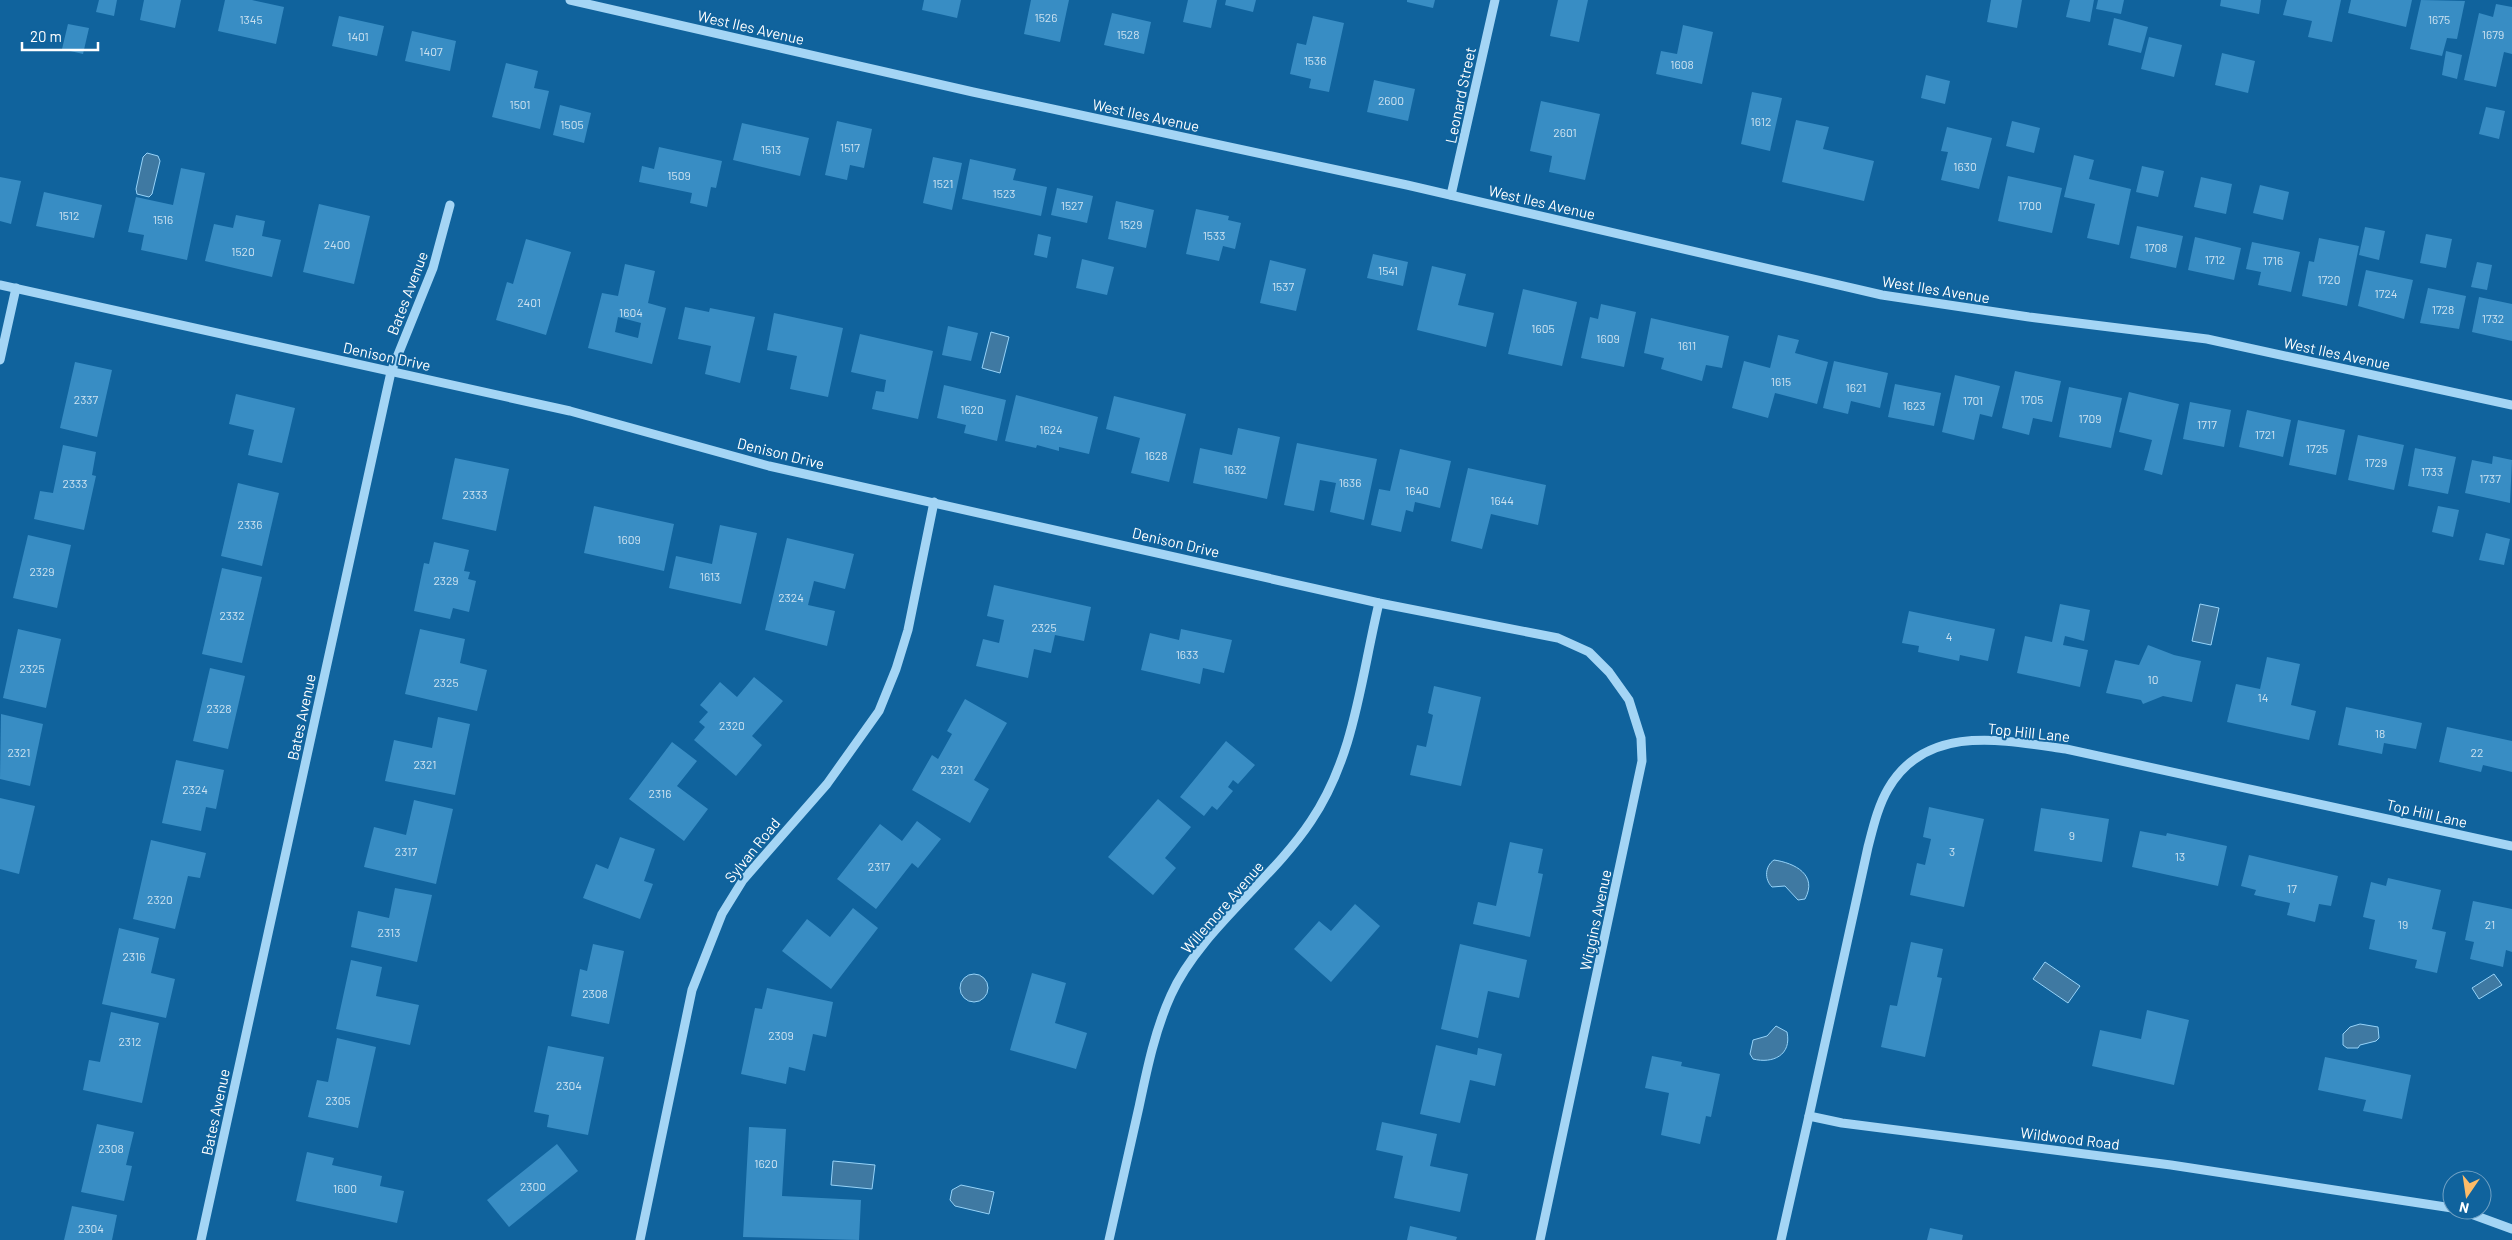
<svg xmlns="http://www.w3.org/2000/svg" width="2512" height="1240" viewBox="0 0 2512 1240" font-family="Barlow,sans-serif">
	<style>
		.water { fill: #3f79a2; stroke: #96d3f9 }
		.building { fill: #388dc4; fill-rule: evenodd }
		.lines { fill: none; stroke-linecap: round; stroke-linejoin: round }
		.minor { stroke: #a4d5f5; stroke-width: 9 }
		.labels { text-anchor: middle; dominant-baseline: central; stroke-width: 4; stroke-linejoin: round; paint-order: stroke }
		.number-label { font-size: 12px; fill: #cde2f0 }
		.street-label { font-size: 15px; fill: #fff; stroke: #10639d }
	</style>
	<rect width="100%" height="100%" fill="#10639d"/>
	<g class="water">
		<polygon points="147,153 158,156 160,161 152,194 149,197 137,194 136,189 143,157"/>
		<polygon points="991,332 1009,337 1000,373 982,368"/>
		<polygon points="2200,604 2219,608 2211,645 2192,641"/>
		<path d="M1774,860C1795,863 1818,875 1805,899L1798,900L1785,886L1772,887C1764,879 1765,866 1774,860Z"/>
		<polygon points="2045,962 2080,986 2068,1003 2033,979"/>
		<polygon points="2494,974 2502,985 2479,999 2472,988"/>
		<circle cx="974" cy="988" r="14"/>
		<polygon points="2360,1024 2378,1027 2379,1038 2376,1041 2360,1045 2358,1048 2347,1048 2343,1045 2343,1034 2350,1027"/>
		<path d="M1776,1026L1787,1032C1792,1055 1773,1064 1753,1059L1750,1054L1753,1040L1767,1036Z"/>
		<polygon points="833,1161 875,1165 872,1189 831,1185"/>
		<polygon points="961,1185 994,1192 989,1214 955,1206 950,1200 952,1190"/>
	</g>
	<g class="building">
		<polygon points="99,0 117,0 114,16 96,12"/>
		<polygon points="144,0 181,0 175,28 140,20"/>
		<polygon points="225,0 252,0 284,7 276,44 218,31"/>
		<polygon points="924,0 961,0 957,18 922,10"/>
		<polygon points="1031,0 1069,0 1060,42 1024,34"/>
		<polygon points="1188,0 1217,0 1211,28 1183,22"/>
		<polygon points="1226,0 1256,0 1253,12 1225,5"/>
		<polygon points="1407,0 1435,0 1433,8 1407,2"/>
		<polygon points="1558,0 1588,0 1579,42 1550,36"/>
		<polygon points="1991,0 2022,0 2017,28 1987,22"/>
		<polygon points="2070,0 2094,0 2090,22 2066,17"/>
		<polygon points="2098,0 2124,0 2121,14 2096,9"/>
		<polygon points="2221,0 2261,0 2259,14 2220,6"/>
		<polygon points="2287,0 2341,0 2332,42 2308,37 2312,21 2283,15"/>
		<polygon points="2351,0 2412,0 2406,27 2348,13"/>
		<polygon points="2421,0 2465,1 2457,39 2447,38 2442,56 2410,49"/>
		<polygon points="2496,4 2512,7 2512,54 2504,52 2496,87 2464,80 2479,13 2493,17"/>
		<polygon points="1112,13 1151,22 1144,54 1104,45"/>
		<polygon points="339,16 384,26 377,56 332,46"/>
		<polygon points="1313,16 1344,23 1329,92 1309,88 1311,79 1290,74 1297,43 1306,45"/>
		<polygon points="2114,18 2148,27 2141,53 2108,45"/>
		<polygon points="68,24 89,28 83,54 62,49"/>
		<polygon points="1683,25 1713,32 1702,84 1656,74 1661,51 1677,54"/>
		<polygon points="412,31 456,41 450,71 405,61"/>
		<polygon points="2149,37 2182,45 2174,77 2141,69"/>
		<polygon points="2446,51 2462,55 2457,79 2442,75"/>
		<polygon points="2222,53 2255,61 2248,93 2215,85"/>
		<polygon points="506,63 538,71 534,88 549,91 540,129 492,117"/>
		<polygon points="1926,75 1950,81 1945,104 1921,98"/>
		<polygon points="1374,80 1415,89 1408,121 1367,112"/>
		<polygon points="1752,92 1782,98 1770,151 1741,144"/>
		<polygon points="1541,101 1600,114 1585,180 1549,172 1552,156 1530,151"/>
		<polygon points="560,105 591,113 584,143 553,135"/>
		<polygon points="2486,107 2505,111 2499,139 2479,134"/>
		<polygon points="1796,120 1829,127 1823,149 1874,161 1864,201 1782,182"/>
		<polygon points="837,121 872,129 864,168 850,165 847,180 825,175"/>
		<polygon points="2012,121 2040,128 2034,153 2006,146"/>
		<polygon points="742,123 809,138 800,176 733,160"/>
		<polygon points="1947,127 1992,138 1979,189 1941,180 1948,152 1941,151"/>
		<polygon points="659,147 722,161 716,188 711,187 707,207 690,203 692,193 639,182 642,166 654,169"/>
		<polygon points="2074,155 2094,160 2089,179 2131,189 2119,245 2087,238 2095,204 2064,197"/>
		<polygon points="933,157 962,163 952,210 923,203"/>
		<polygon points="970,159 1016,169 1013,180 1047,187 1041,216 962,199"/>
		<polygon points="2142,166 2164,171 2158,197 2136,192"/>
		<polygon points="181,168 205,173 187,260 141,250 144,235 128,232 136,197 173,205"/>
		<polygon points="2008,176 2062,188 2052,233 1998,221"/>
		<polygon points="0,177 21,181 11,224 0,221"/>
		<polygon points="2201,177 2232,184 2226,214 2194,207"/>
		<polygon points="2260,185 2289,192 2283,220 2253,213"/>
		<polygon points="1057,188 1093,196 1087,223 1051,215"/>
		<polygon points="44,192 102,205 94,238 36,226"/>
		<polygon points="1116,201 1154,210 1146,248 1108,239"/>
		<polygon points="319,204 370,216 354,284 303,272"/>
		<polygon points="1196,209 1229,216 1228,220 1241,223 1235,249 1223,246 1219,261 1186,254"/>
		<polygon points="236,215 265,221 262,236 281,240 272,277 205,261 214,224 233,228"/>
		<polygon points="2137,226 2183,236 2176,268 2130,258"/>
		<polygon points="2365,227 2385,231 2379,260 2359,255"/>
		<polygon points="1038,234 1051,237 1047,258 1034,255"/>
		<polygon points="2426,234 2452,239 2446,268 2420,263"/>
		<polygon points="2195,237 2241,248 2234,280 2188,270"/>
		<polygon points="2319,238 2359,246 2347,306 2302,296 2309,261 2314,262"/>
		<polygon points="526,239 571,252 546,335 496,320 507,282 513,284"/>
		<polygon points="2252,242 2300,252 2291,292 2258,285 2261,272 2246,269"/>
		<polygon points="1373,254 1408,262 1403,286 1367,278"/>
		<polygon points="1082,259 1114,267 1107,295 1076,288"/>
		<polygon points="1270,260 1306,269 1296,311 1260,303"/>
		<polygon points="2477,262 2492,265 2487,290 2471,287"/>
		<path d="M625,264L655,271L648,303L666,308L652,364L588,348L602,293L618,296ZM618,317L641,323L638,338L615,332Z"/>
		<polygon points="1432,266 1466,274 1458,305 1494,313 1486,347 1417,330"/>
		<polygon points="2366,270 2413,280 2404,319 2358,306"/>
		<polygon points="2428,288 2466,296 2459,329 2420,323"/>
		<polygon points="1523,289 1577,302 1562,366 1508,354"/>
		<polygon points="2479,297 2512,304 2512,341 2472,332"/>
		<polygon points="1601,304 1636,312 1624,367 1581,358 1590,317 1598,319"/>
		<polygon points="685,307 709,312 710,308 755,317 740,383 705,374 711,346 678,339"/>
		<polygon points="774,313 843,328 828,397 790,389 797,356 767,350"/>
		<polygon points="1651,318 1729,336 1722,368 1706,365 1702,381 1661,369 1664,358 1644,353"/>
		<polygon points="948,326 978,333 971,361 942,355"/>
		<polygon points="860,334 933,351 918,419 872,409 876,391 884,392 886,380 851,372"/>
		<polygon points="1778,335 1799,340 1795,353 1828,362 1817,404 1775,393 1768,418 1732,408 1744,361 1770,368"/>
		<polygon points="1834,361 1888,373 1880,408 1851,401 1848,414 1823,408"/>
		<polygon points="75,362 112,370 97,437 60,428"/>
		<polygon points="2015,371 2061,381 2052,422 2033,418 2029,435 2002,428"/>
		<polygon points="1955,375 2000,386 1992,417 1980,414 1974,440 1942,432"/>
		<polygon points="1895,384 1941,393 1934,426 1888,417"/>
		<polygon points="944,385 1006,400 997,441 964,433 966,425 937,418"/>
		<polygon points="2069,387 2122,398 2111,448 2059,437"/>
		<polygon points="2129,392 2179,404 2162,475 2144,470 2152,440 2119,432"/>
		<polygon points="236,394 295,408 282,463 248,455 254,430 229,424"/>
		<polygon points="1016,395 1098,417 1089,454 1059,447 1059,451 1037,445 1036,448 1005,441"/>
		<polygon points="1114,396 1186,414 1169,482 1131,473 1140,438 1106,429"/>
		<polygon points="2190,402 2231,410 2224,447 2183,439"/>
		<polygon points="2247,410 2291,420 2283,457 2239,447"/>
		<polygon points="2298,420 2345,430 2336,475 2289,465"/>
		<polygon points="1238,428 1280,437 1267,499 1193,483 1200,448 1232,455"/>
		<polygon points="2358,435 2404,445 2394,490 2348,480"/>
		<polygon points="1297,443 1377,459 1364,520 1330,512 1336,483 1320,480 1314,511 1284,505"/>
		<polygon points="63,445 96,452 92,475 96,476 84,530 34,519 40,491 53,493"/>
		<polygon points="2415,448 2456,457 2448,494 2408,486"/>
		<polygon points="1400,449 1451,461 1440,508 1415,502 1413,512 1406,510 1401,532 1371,525 1379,489 1390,491"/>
		<polygon points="2493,456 2512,460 2510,503 2465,493 2472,460 2492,464"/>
		<polygon points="455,458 509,469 496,531 442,519"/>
		<polygon points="1468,468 1546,485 1538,525 1491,514 1482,549 1451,541"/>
		<polygon points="238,483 279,493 262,566 221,556"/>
		<polygon points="594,506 674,524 664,571 584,553"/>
		<polygon points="2438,506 2459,510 2453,537 2432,532"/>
		<polygon points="720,525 757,533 741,604 669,588 676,556 712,564"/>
		<polygon points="2486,533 2510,539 2504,565 2479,560"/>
		<polygon points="28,535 71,545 57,608 13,598"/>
		<polygon points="787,538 854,554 845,589 814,581 808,605 835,611 827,646 765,630"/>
		<polygon points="434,542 469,550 464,571 470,572 468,579 476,581 469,612 453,608 450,619 414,611 424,563 429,564"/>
		<polygon points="222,568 262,577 242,663 202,654"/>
		<polygon points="994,585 1091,607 1084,641 1055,635 1051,653 1034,649 1028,678 976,666 983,639 999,643 1004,620 987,616"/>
		<polygon points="2060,604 2090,610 2084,641 2065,636 2063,645 2088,650 2080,687 2017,673 2025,636 2052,642"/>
		<polygon points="1909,611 1995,629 1988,661 1960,655 1959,661 1918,652 1919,646 1902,643"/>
		<polygon points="18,629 61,639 46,708 3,698"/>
		<polygon points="420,629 465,639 460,663 487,670 477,711 405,694"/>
		<polygon points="1181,629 1232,640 1224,673 1203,668 1200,684 1141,670 1150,633 1179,640"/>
		<polygon points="2148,645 2174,655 2201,661 2192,702 2163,696 2143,704 2141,700 2106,693 2115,660 2139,665"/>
		<polygon points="2267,657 2300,664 2291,705 2316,711 2309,740 2227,722 2236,684 2260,689"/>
		<polygon points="210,668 245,676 228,749 193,741"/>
		<polygon points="754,677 783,701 752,736 762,745 736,776 694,740 705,727 699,722 708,712 700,705 720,682 737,697"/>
		<polygon points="1434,686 1481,697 1461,786 1410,775 1417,745 1426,747 1433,715 1428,713"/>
		<polygon points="965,699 1007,723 974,780 989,789 970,823 912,790 932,755 938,759 952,734 947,731"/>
		<polygon points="2346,707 2422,723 2416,749 2384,743 2382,754 2338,745"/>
		<polygon points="1,714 43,724 30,786 0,779"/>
		<polygon points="438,717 470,724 455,795 385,781 394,740 432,748"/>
		<polygon points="2447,727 2512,741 2512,772 2483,765 2481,772 2439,762"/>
		<polygon points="1226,741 1255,765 1238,784 1233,780 1228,787 1233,791 1217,810 1212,806 1204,816 1180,797"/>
		<polygon points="672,742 697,761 677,786 708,809 684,841 629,799"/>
		<polygon points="176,760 224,770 216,809 206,807 201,831 162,823"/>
		<polygon points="0,798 35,806 19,874 0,869"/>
		<polygon points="1158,799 1191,827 1165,858 1176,868 1153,895 1108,857"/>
		<polygon points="414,800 453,809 436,884 364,867 374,827 406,835"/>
		<polygon points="1929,807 1984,819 1964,907 1910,895 1917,863 1925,865 1931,839 1923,837"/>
		<polygon points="2041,808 2109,819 2102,862 2034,851"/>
		<polygon points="917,821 941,839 918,868 912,863 876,909 837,879 880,824 902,841"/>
		<polygon points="2140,831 2166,836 2167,833 2227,846 2218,886 2132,867"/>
		<polygon points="620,837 655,849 644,881 653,884 640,919 583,898 596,864 608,869"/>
		<polygon points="151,840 206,853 200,878 188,876 175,929 133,919"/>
		<polygon points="1510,842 1543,849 1538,873 1543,874 1530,937 1473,924 1478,902 1496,906"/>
		<polygon points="2249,855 2338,876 2331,906 2319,904 2315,922 2287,915 2290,903 2254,895 2256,890 2241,886"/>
		<polygon points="2388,878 2441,890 2432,929 2446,932 2437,973 2415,968 2417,960 2369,949 2375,920 2363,917 2371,882 2386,886"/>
		<polygon points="395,888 432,895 417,962 351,947 358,911 389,918"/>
		<polygon points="2473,901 2512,909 2512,952 2506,950 2503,967 2470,959 2474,942 2465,940"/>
		<polygon points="1355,904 1380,926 1331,982 1294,949 1319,921 1331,931"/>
		<polygon points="853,908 878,928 831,989 782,951 807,919 830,937"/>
		<polygon points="119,928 159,938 151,973 175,979 166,1018 102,1004"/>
		<polygon points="1911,942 1943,949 1937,977 1942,978 1925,1057 1881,1047 1890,1005 1897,1006"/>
		<polygon points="593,944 624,951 609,1024 571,1016 580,969 587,971"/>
		<polygon points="1460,944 1527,960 1519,998 1488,991 1478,1038 1441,1029"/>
		<polygon points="351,960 382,967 376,996 419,1005 410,1045 336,1029"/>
		<polygon points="1032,973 1066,983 1055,1023 1087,1033 1076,1069 1010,1050"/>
		<polygon points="767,988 833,1002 826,1037 813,1034 805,1071 789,1067 786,1084 741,1074 755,1008 762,1009"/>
		<polygon points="2147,1010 2189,1020 2174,1085 2092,1066 2100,1030 2141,1039"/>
		<polygon points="111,1012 159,1023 142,1103 83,1090 89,1060 100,1062"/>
		<polygon points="337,1038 376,1047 358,1128 308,1117 317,1080 328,1082"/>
		<polygon points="1436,1045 1477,1055 1478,1048 1502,1054 1495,1086 1470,1080 1460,1123 1420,1114"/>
		<polygon points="548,1046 604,1057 588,1135 547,1127 549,1115 534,1112"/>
		<polygon points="1652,1056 1682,1062 1681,1066 1720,1074 1711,1117 1706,1116 1700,1144 1661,1135 1669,1093 1645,1088"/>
		<polygon points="2325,1057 2411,1075 2402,1119 2363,1111 2366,1100 2318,1090"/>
		<polygon points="1382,1122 1437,1134 1430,1166 1468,1174 1460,1212 1394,1198 1403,1156 1376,1150"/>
		<polygon points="97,1124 134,1132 126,1165 132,1166 124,1201 81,1192"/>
		<polygon points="749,1127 786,1129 782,1196 861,1200 859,1240 743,1237"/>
		<polygon points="557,1144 578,1171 509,1227 487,1200"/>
		<polygon points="307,1152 334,1158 332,1165 382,1176 380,1186 404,1191 397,1223 296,1201"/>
		<polygon points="72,1206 117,1215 112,1240 64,1240"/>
		<polygon points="1410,1226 1457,1237 1456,1240 1407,1240"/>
		<polygon points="1930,1228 1963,1235 1962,1240 1927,1240"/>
	</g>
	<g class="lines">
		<g class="minor">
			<polyline points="570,0 973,92 1407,185 1882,295 2029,317 2207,339 2512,405"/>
			<polyline points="1451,195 1495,0"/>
			<polyline points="0,285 570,411 769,466 1379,603 1558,638 1589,652 1609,672 1629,700 1641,738 1642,761 1540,1240"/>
			<polyline points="0,360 16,288"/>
			<path d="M1809,1116L1868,847C1873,828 1878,806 1888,789C1926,723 2003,740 2066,749L2512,846"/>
			<polyline points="2460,1210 2512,1229"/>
			<polyline points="201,1240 385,399 391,372 433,268 450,205"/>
			<polyline points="640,1240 692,990 722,914 743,880 827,784 879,711 896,669 908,630 934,502"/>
			<path d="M1109,1240C1119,1196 1129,1151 1139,1107C1147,1069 1155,1030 1171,995C1199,932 1272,880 1311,821C1355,756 1361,677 1379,603"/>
			<polyline points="1781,1240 1809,1116 1842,1123 2171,1165 2452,1208"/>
		</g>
	</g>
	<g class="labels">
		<g class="number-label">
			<text x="1046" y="17">1526</text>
			<text x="251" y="19">1345</text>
			<text x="2439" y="19">1675</text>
			<text x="1128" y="34">1528</text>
			<text x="2493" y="34">1679</text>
			<text x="358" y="36">1401</text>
			<text x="431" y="51">1407</text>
			<text x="1315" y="60">1536</text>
			<text x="1682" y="64">1608</text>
			<text x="1391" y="100">2600</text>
			<text x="520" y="104">1501</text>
			<text x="1761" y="121">1612</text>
			<text x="572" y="124">1505</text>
			<text x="1565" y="132">2601</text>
			<text x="850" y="147">1517</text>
			<text x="771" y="149">1513</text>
			<text x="1965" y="166">1630</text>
			<text x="679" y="175">1509</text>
			<text x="943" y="183">1521</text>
			<text x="1004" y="193">1523</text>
			<text x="1072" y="205">1527</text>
			<text x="2030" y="205">1700</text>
			<text x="69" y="215">1512</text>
			<text x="163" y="219">1516</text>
			<text x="1131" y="224">1529</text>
			<text x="1214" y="235">1533</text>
			<text x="337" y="244">2400</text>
			<text x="2156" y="247">1708</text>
			<text x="243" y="251">1520</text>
			<text x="2215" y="259">1712</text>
			<text x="2273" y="260">1716</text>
			<text x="1388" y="270">1541</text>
			<text x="2329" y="279">1720</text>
			<text x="1283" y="286">1537</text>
			<text x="2386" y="293">1724</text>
			<text x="529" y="302">2401</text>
			<text x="2443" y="309">1728</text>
			<text x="631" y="312">1604</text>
			<text x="2493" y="318">1732</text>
			<text x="1543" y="328">1605</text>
			<text x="1608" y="338">1609</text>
			<text x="1687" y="345">1611</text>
			<text x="1781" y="381">1615</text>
			<text x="1856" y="387">1621</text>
			<text x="86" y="399">2337</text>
			<text x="2032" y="399">1705</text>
			<text x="1973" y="400">1701</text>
			<text x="1914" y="405">1623</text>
			<text x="972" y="409">1620</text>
			<text x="2090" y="418">1709</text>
			<text x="2207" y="424">1717</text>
			<text x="1051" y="429">1624</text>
			<text x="2265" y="434">1721</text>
			<text x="2317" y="448">1725</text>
			<text x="1156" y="455">1628</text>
			<text x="2376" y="462">1729</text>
			<text x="1235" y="469">1632</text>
			<text x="2432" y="471">1733</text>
			<text x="2490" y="478">1737</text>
			<text x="1350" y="482">1636</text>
			<text x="75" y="483">2333</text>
			<text x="1417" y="490">1640</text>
			<text x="475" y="494">2333</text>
			<text x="1502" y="500">1644</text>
			<text x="250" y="524">2336</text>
			<text x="629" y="539">1609</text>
			<text x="42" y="571">2329</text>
			<text x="710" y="576">1613</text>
			<text x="446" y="580">2329</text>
			<text x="791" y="597">2324</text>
			<text x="232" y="615">2332</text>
			<text x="1044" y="627">2325</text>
			<text x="1949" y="636">4</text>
			<text x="1187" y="654">1633</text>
			<text x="32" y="668">2325</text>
			<text x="2153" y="679">10</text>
			<text x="446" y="682">2325</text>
			<text x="2263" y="697">14</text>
			<text x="219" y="708">2328</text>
			<text x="732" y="725">2320</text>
			<text x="2380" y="733">18</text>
			<text x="19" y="752">2321</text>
			<text x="2477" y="752">22</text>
			<text x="425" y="764">2321</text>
			<text x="952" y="769">2321</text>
			<text x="195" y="789">2324</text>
			<text x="660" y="793">2316</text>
			<text x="2072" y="835">9</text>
			<text x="406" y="851">2317</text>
			<text x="1952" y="851">3</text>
			<text x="2180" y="856">13</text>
			<text x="879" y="866">2317</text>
			<text x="2292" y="888">17</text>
			<text x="160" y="899">2320</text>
			<text x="2403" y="924">19</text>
			<text x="2490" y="924">21</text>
			<text x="389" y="932">2313</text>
			<text x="134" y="956">2316</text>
			<text x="595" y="993">2308</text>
			<text x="781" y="1035">2309</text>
			<text x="130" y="1041">2312</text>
			<text x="569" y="1085">2304</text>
			<text x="338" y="1100">2305</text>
			<text x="111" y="1148">2308</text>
			<text x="766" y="1163">1620</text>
			<text x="533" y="1186">2300</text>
			<text x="345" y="1188">1600</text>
			<text x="91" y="1228">2304</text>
		</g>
		<g class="street-label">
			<text transform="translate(751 27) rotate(13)">West Iles Avenue</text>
			<text transform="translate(1460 95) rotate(-78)">Leonard Street</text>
			<text transform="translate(1146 115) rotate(12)">West Iles Avenue</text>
			<text transform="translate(1542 202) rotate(13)">West Iles Avenue</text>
			<text transform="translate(1936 289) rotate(9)">West Iles Avenue</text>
			<text transform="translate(407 293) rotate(-69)">Bates Avenue</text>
			<text transform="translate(2337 353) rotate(12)">West Iles Avenue</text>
			<text transform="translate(387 356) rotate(12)">Denison Drive</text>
			<text transform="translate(781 453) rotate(14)">Denison Drive</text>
			<text transform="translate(1176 542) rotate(13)">Denison Drive</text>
			<text transform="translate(301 717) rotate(-78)">Bates Avenue</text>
			<text transform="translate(2029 732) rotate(6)">Top Hill Lane</text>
			<text transform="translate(2427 813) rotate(13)">Top Hill Lane</text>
			<text transform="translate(752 850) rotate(-51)">Sylvan Road</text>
			<text transform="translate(1222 907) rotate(-49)">Willemore Avenue</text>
			<text transform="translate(1595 920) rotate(-78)">Wiggins Avenue</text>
			<text transform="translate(215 1112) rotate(-78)">Bates Avenue</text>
			<text transform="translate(2070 1138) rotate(7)">Wildwood Road</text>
		</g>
	</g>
	<g transform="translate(2467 1195) rotate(193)"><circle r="24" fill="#10639d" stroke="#70a1c4"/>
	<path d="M0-4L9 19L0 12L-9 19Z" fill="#ffbc68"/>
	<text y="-8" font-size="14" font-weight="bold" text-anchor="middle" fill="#ffffff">N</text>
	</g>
	<path d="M22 42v8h76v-8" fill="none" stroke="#ffffff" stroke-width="2.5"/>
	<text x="30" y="42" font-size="15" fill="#ffffff" stroke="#10639d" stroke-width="4" paint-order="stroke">20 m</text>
</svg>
